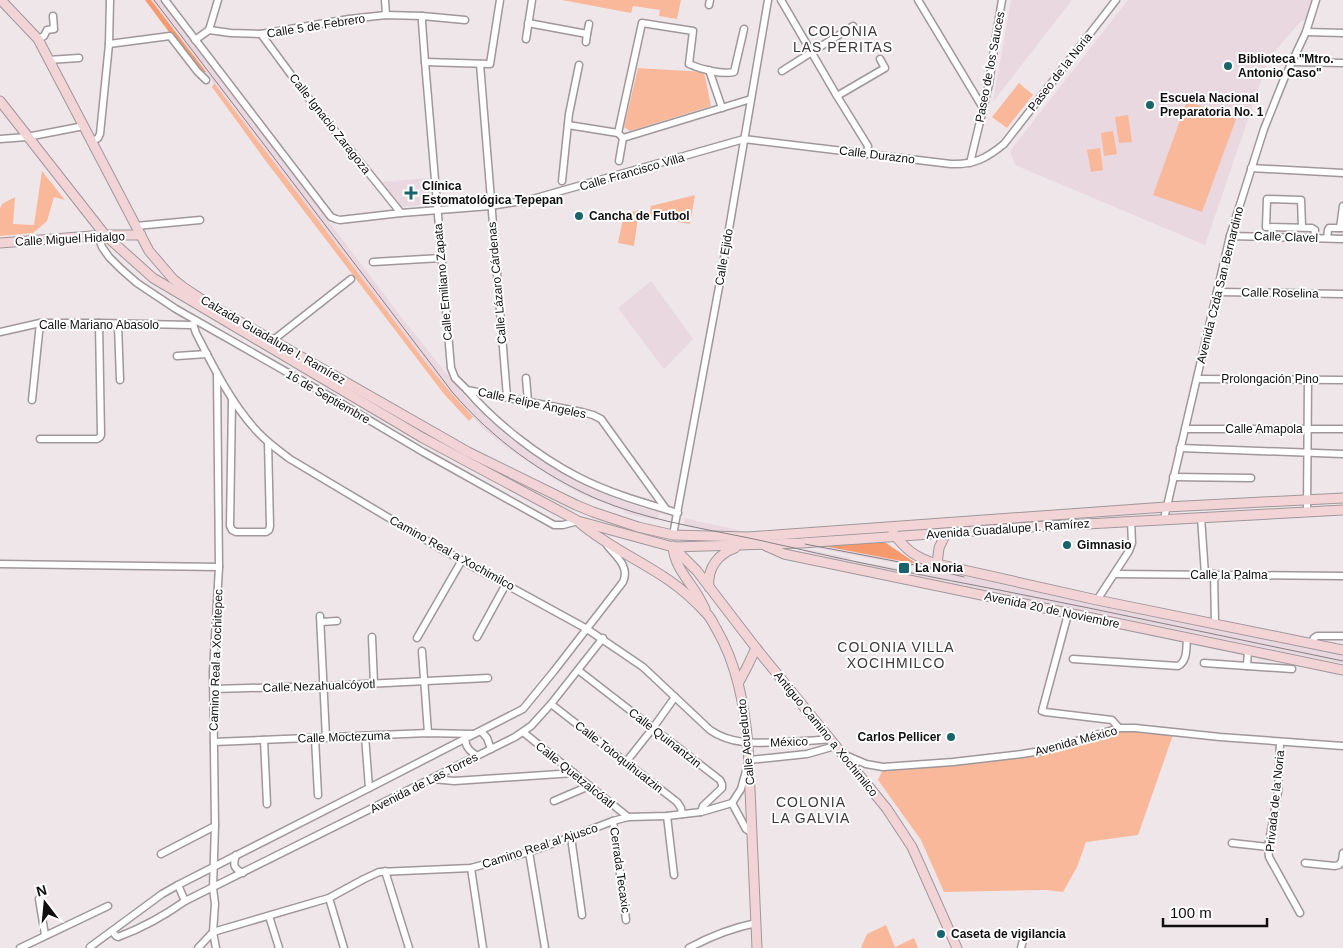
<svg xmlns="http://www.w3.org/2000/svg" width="1343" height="948" viewBox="0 0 1343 948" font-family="Arial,sans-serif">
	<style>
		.built { fill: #e9d8e0 }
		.green { fill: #f9b899 }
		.forest { fill: #f6996c }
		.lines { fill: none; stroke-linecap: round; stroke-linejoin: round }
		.street-casing { stroke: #9f979b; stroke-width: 9 }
		.secondary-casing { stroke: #9f979b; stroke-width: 11 }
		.street { stroke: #fff; stroke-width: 6 }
		.secondary { stroke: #f3d4d6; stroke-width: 9 }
		.tram { stroke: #878184; stroke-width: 1 }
		.poi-dot { fill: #17656b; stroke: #fff; stroke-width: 2 }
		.labels { text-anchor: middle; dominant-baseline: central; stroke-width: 4; stroke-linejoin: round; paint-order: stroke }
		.street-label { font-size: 12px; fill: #110e0f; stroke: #fff }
		.poi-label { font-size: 12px; font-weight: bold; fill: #110e0f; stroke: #fff; text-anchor: start }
		.neighbourhood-label { font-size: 14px; letter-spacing: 1px; fill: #3f383c; stroke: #fff }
	</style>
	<rect width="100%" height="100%" fill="#efe6ea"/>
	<g class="built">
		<polygon points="151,0 161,0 405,322 468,400 490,421 509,438 544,463 565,475 591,489 630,504 660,513 656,520 624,513 625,511 581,494 554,479 509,449 486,431 473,417 451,393 427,364"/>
		<polygon points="1011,0 1072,0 993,102"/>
		<polygon points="1128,0 1311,0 1306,20 1301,21 1269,58 1205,245 1015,165 1010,151"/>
		<polygon points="429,178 431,204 402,207 382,182"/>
		<polygon points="651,281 693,339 664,369 618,308"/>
		<polygon points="684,518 715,525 742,531 721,534 684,526"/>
		<polygon points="819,544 917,564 1008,586 1343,656 1343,664 1029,599 934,581 804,552 806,549 851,558 851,560 917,572 918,567 816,548"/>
	</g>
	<g class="green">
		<polygon points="562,0 681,0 677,19 659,16 660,10 633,6 631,13"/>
		<polygon points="638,68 704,72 711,106 630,131 624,127"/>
		<polygon points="214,83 427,364 451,393 473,417 469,421 444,394 265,160 212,87"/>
		<polygon points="1019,83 1033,95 1007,128 992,117"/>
		<polygon points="1187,101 1236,119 1202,212 1153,195"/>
		<polygon points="1128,115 1132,142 1119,143 1115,117"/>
		<polygon points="1113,131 1117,154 1104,156 1101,133"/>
		<polygon points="1100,148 1103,170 1091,172 1087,150"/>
		<polygon points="42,171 65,200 54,197 47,221 33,233 0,236 0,209 2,204 15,197 13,224 34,225"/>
		<polygon points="695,195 690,224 649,217 651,206"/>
		<polygon points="639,210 634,246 618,243 624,214"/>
		<polygon points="1135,727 1173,735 1138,835 1086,842 1077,867 1063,892 1046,890 944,892 921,840 878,780 885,765 952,758 1023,753 1071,745 1113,729"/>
		<polygon points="886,925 895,947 914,938 918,948 861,948 867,934"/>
	</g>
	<g class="forest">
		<polygon points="145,0 151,0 206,72 199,72"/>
		<polygon points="882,542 886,543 917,564 819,545"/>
	</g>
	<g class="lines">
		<g class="street-casing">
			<g id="street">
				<path d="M165,0L331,217L336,219L340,220L401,213L490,206L529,200L744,139L951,164C974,165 987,158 1004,144L1116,0"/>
				<polyline points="385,0 386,15"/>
				<polyline points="781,0 837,96 868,146 867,154"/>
				<polyline points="918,0 983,108"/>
				<polyline points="709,5 710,0"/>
				<polyline points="422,16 422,22 425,62 451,368 455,378 467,390 582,412 593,415 601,419 666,509"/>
				<polyline points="528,23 587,34 589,24"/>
				<polyline points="209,30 231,33 261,34 349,19 386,15 422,16 465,20"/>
				<polyline points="209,30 218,0"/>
				<polyline points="1306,32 1343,33"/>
				<polyline points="261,34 306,95 401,213"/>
				<polyline points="38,39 44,36 47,30 54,29 53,16"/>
				<polyline points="526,39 532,0"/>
				<polyline points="195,40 209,30"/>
				<polyline points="586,42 587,34"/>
				<polyline points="109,44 170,36 197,71 206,80"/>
				<polyline points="48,60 79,58"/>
				<polyline points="425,62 490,64 500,0"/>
				<polyline points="1293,62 1343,63"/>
				<polyline points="480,64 507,397"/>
				<polyline points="709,70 722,108"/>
				<polyline points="782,71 853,26"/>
				<polyline points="837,96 885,68 880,59"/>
				<polyline points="568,125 618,133"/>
				<polyline points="623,138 751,99"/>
				<polyline points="0,139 27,137 84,126"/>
				<polyline points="92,142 98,138 100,134 109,44 110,0"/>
				<path d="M619,161L623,138L618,133L642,23L693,31L689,64C700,69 722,75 734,72L744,29"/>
				<polyline points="970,163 989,84 995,42 1002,0"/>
				<polyline points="1251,168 1343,173"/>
				<polyline points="562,181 569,114 579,65"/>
				<polyline points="136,226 200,220"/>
				<polyline points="1302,227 1301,200 1267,199 1266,227 1312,228 1315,230 1314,239"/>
				<polyline points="1340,228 1343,206"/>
				<polyline points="98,236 102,247 109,257 121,269 137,283 176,309 327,395 423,452 554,525 563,525 578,521"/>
				<polyline points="1230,236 1343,239"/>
				<polyline points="1327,238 1328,230 1329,228 1343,228"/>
				<polyline points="373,262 441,258"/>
				<polyline points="1217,292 1343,294"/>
				<path d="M193,324L196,333C213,366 230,401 255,429C265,441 278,450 290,459L441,549L587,629L643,667L710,730C733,746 760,743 786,742C800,741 814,741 829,739"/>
				<polyline points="118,325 120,380"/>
				<polyline points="0,332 40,323 99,323 190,325 193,324 196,321"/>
				<polyline points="272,341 351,279"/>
				<polyline points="177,356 207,354"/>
				<polyline points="526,378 528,401"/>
				<polyline points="1197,379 1343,380"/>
				<path d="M467,390C495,423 539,457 578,477C609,493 644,503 678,513"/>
				<polyline points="32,400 40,323"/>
				<polyline points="232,400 230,526 232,530 236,532 266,532 269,530 270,526 268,442"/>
				<polyline points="1185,429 1343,429"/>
				<polyline points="40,439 97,439 100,437 101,435 99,323"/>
				<polyline points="1180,448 1343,454"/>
				<polyline points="1173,477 1251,478"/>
				<polyline points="1307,512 1308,379"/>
				<polyline points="1201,517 1205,575"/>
				<polyline points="1164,519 1230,236 1264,129 1284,79 1306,32 1316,0"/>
				<polyline points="673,535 721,276 768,0"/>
				<polyline points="0,564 219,567"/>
				<polyline points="1115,574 1343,576"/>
				<polyline points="1214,574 1215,623"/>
				<polyline points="1097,600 1129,551 1132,543 1131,521"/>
				<polyline points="1068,614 1042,711 1045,712 1112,720 1119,728"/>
				<polyline points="320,616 326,738"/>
				<polyline points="321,622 337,621"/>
				<polyline points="372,637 374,684"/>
				<polyline points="477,637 506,584"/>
				<polyline points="417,638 462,560"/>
				<polyline points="1311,643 1314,638 1317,636 1343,636"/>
				<polyline points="422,651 428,733"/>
				<path d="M1073,659L1178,666C1188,661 1186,647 1187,638"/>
				<polyline points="1204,663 1247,666 1248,650"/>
				<polyline points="1247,666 1292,669"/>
				<polyline points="578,670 720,780 722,784 722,788 703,806 701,812"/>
				<polyline points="214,689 324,686 488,678"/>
				<polyline points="551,704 677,802 681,808 682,814"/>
				<polyline points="481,731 487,738 491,749"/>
				<polyline points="523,732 628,817"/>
				<polyline points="365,736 369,788"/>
				<polyline points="315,738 318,795"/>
				<path d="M465,739C466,748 470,751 477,756"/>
				<polyline points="264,740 267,804"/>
				<polyline points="214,742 428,733 473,734"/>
				<polyline points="1280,742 1278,792 1268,847 1269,857 1300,913"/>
				<polyline points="845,755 866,764 883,767 953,762 1022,754 1047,750 1119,728 1135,728 1220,737 1343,746"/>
				<polyline points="626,762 653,728 675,697"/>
				<polyline points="433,779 454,781 574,773"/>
				<polyline points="554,801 589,786"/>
				<polyline points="732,803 746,829 752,833"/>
				<polyline points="667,816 674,875"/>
				<polyline points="613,821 626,920"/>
				<polyline points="571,837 582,915"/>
				<polyline points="1232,843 1268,847"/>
				<polyline points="529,852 545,948"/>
				<polyline points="161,854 215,826"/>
				<path d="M236,855C233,865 233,868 243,873"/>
				<polyline points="1305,863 1335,866 1339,865 1342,861 1343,853"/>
				<polyline points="471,868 483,948"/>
				<polyline points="385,871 409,948"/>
				<polyline points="178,885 185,901"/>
				<polyline points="329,898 344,948"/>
				<polyline points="39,899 45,935"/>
				<polyline points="269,916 279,948"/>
				<path d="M112,931L116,936L118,937C142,928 164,916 185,901L515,737L531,726L551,704L603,638"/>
				<path d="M90,947L162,894L178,885L369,788L523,709L554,671L623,582C630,566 616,557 607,545"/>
				<polyline points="20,948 108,906"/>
				<polyline points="198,948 213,932 329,898 364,879 379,872 471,868 529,852 571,837 613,821 628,817 667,816 701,812 732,803 741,789 749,760 807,754 835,746"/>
				<polyline points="216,948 213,932 215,904 213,888 215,826 213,672 219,567 217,373"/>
				<path d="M689,948C711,936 732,928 756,923"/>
				<polyline points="1021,948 1023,940"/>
			</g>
		</g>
		<g class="secondary-casing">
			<g id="secondary">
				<polyline points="1,0 38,39 149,251 173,279 183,287 207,303 468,452 576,505 593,512 638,527 673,535 748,537 1166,507 1343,498"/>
				<polyline points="0,101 105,235 153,278 423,438 578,521 673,547 801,543 1031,527 1343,510"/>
				<polyline points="0,243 105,235 141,235"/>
				<path d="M580,523C608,547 640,560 670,581C683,590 696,602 707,614C711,618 714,625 717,630C737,665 744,704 748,744L757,948"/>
				<path d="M893,533C906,550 916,558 937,564L1097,600L1343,650"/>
				<path d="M673,546C674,564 685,576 695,591C699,597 702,603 705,609"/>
				<polyline points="766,546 784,554 1343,670"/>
				<polyline points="673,547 697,571 756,648 887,809 912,847 957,948"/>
				<polyline points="937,564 939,548 946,533"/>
				<path d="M709,587C707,568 718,554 735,548"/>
				<polyline points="739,682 747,667 756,648"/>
			</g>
		</g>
		<use href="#street" class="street"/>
		<use href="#secondary" class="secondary"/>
		<g class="tram">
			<path d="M154,0L453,393C493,439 542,475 597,499C644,519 695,527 744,537C760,540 775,544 790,547C861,564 933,577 1004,591C1117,613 1230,638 1343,661"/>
			<polyline points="805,544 915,565 964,577"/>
		</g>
	</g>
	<g class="poi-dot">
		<circle cx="1228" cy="66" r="5"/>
		<circle cx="1150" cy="105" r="5"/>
		<path d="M408.5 185.5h5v5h5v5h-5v5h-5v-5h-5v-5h5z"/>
		<circle cx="579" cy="216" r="5"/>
		<circle cx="1067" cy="545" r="5"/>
		<rect x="898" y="562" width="12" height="12" rx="2.5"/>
		<circle cx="951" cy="737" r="5"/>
		<circle cx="941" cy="934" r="5"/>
	</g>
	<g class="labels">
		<g class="street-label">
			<text transform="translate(316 26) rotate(-9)">Calle 5 de Febrero</text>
			<text transform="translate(990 67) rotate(-79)">Paseo de los Sauces</text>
			<text transform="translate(1060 72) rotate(-52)">Paseo de la Noria</text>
			<text transform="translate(330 124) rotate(52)">Calle Ignacio Zaragoza</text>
			<text transform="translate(877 155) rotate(7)">Calle Durazno</text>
			<text transform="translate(632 172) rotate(-16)">Calle Francisco Villa</text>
			<text transform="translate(1286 237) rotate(2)">Calle Clavel</text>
			<text transform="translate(70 239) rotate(-3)">Calle Miguel Hidalgo</text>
			<text transform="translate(724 257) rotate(-80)">Calle Ejido</text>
			<text transform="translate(443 282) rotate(-95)">Calle Emiliano Zapata</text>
			<text transform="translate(497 283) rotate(-95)">Calle Lázaro Cárdenas</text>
			<text transform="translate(1220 285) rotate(-76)">Avenida Czda San Bernardino</text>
			<text transform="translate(1280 293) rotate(1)">Calle Roselina</text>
			<text x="99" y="325">Calle Mariano Abasolo</text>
			<text transform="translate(273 340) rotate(30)">Calzada Guadalupe I. Ramírez</text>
			<text x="1270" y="379">Prolongación Pino</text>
			<text transform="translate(328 397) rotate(30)">16 de Septiembre</text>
			<text transform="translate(532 403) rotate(12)">Calle Felipe Ángeles</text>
			<text x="1264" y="429">Calle Amapola</text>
			<text transform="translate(1008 529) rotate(-4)">Avenida Guadalupe I. Ramírez</text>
			<text transform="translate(452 553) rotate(29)">Camino Real a Xochimilco</text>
			<text x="1229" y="575">Calle la Palma</text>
			<text transform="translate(1052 610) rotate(12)">Avenida 20 de Noviembre</text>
			<text transform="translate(216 660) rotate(-88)">Camino Real a Xochitepec</text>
			<text transform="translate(319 686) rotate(-2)">Calle Nezahualcóyotl</text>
			<text transform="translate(826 734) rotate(51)">Antiguo Camino a Xochimilco</text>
			<text transform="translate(344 737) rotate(-2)">Calle Moctezuma</text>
			<text transform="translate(665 738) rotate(38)">Calle Quinantzin</text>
			<text transform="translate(1076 741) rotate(-15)">Avenida México</text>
			<text transform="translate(746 742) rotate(-96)">Calle Acueducto</text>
			<text transform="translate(789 742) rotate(-2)">México</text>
			<text transform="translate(619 757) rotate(38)">Calle Totoquihuatzin</text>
			<text transform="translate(575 775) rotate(39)">Calle Quetzalcóatl</text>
			<text transform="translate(424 783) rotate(-27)">Avenida de Las Torres</text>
			<text transform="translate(1275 801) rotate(-84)">Privada de la Noria</text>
			<text transform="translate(540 846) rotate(-18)">Camino Real al Ajusco</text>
			<text transform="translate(620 870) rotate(82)">Cerrada Tecaxic</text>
		</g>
		<g class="poi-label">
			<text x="1238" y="59">Biblioteca "Mtro.<tspan x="1238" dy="14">Antonio Caso"</tspan></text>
			<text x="1160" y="98">Escuela Nacional<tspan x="1160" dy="14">Preparatoria No. 1</tspan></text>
			<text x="422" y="186">Clínica<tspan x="422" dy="14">Estomatológica Tepepan</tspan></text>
			<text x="589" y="216">Cancha de Futbol</text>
			<text x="1077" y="545">Gimnasio</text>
			<text x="915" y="568">La Noria</text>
			<text x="941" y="737" text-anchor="end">Carlos Pellicer</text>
			<text x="951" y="934">Caseta de vigilancia</text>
		</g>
		<g class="neighbourhood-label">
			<text x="843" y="31">COLONIA<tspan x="843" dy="16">LAS PERITAS</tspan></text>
			<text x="896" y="647">COLONIA VILLA<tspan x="896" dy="16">XOCIHMILCO</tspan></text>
			<text x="811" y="802">COLONIA<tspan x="811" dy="16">LA GALVIA</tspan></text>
		</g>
	</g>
	<g transform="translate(45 903) rotate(344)" stroke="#ffffff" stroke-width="4" paint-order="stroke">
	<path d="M0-4L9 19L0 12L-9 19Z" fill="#110e0f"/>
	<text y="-8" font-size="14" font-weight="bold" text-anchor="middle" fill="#110e0f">N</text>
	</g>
	<path d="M1163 918v8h104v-8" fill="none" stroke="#110e0f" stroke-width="2.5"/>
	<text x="1170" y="918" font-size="15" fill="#110e0f" stroke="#ffffff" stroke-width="4" paint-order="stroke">100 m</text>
</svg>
